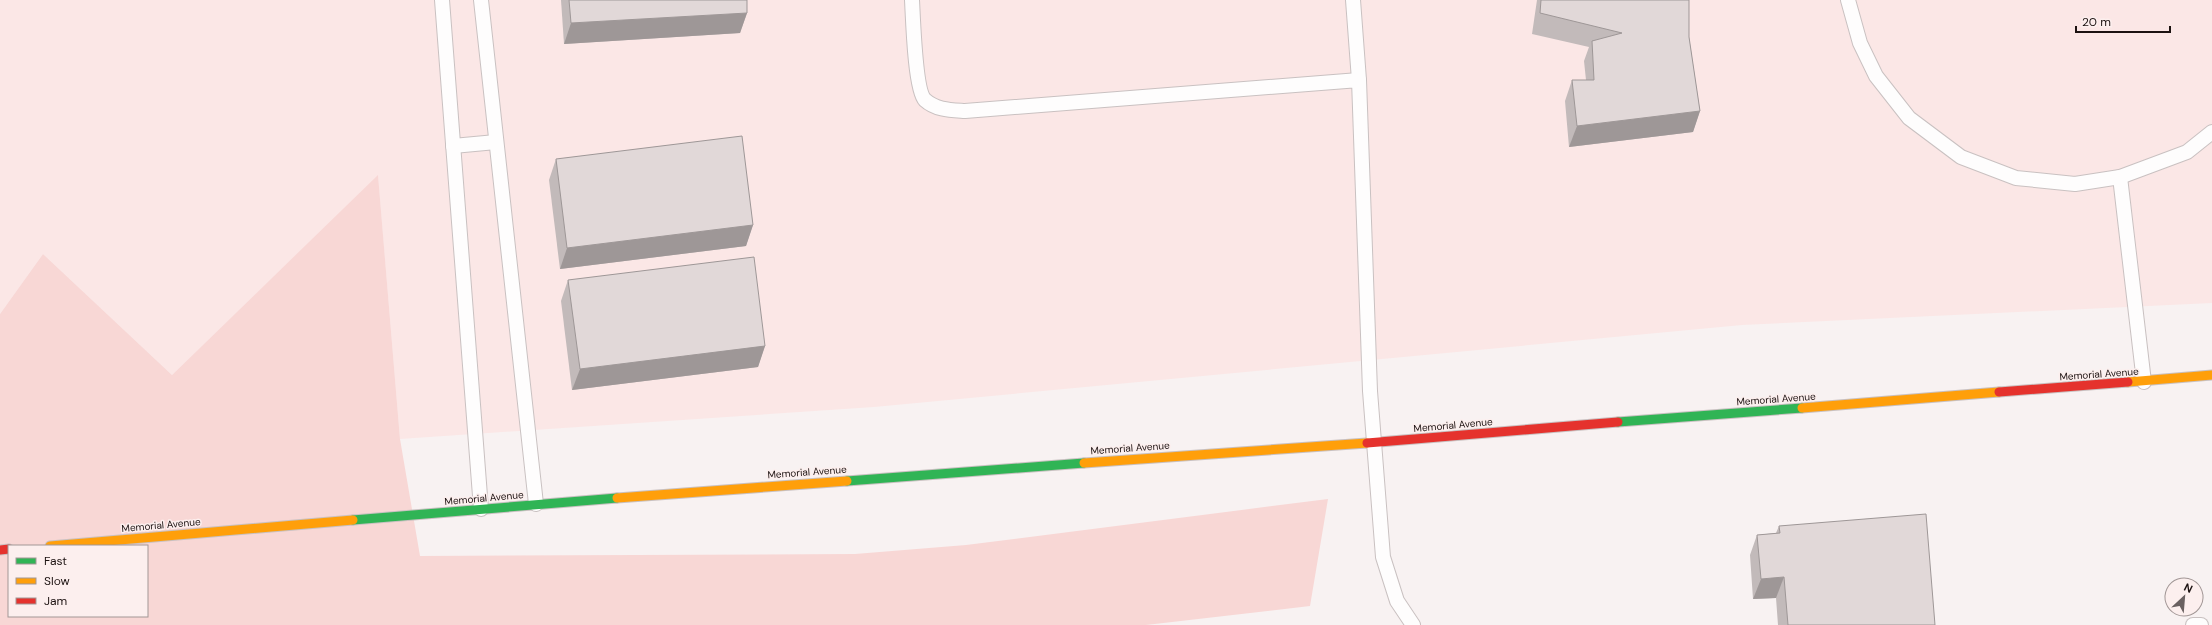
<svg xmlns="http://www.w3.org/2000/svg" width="2212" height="625" viewBox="0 0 2212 625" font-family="'DM Sans',sans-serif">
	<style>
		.built { fill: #fbe7e6 }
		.green { fill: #f8d7d5; fill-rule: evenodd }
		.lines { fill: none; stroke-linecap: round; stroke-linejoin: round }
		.lane-casing { stroke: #c9c1c1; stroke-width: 16 }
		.fast-casing { stroke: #c9c1c1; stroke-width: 11 }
		.slow-casing { stroke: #c9c1c1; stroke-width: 11 }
		.jam-casing { stroke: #c9c1c1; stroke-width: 11 }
		.lane { stroke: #fefdfd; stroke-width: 14 }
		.fast { stroke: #30b455; stroke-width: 9 }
		.slow { stroke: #ff9f0a; stroke-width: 9 }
		.jam { stroke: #e5322d; stroke-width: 9 }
		.wall { fill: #c2baba }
		.shaded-wall { fill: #9e9797 }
		.building { fill: #e1d8d8; stroke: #9e9797 }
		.labels { text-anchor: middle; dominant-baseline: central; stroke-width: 3; stroke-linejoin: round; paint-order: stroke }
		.street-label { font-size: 10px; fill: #1c1211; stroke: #fcefee }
	</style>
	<rect width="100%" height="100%" fill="#f8f2f2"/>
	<polygon class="built" points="0,0 2212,0 2212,303 1742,325 874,407 400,439 378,176 172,375 43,254 0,314"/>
	<path class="green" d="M378,175L400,439L420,556L855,554L966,545L1328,499L1310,606L1146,625H0V314L43,254L172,375ZM9,546H147V616H9Z"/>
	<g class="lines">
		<g class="lane-casing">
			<g id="lane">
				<polyline points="442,0 481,509"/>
				<polyline points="481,0 536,504"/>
				<path d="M912,0C913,17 915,90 925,100C936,110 951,110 965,111L1359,80L1370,391L1383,557L1397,601L1413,625"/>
				<polyline points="1353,0 1359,80"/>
				<polyline points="1848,0 1860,43 1876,76 1909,118 1961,157 2016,178 2075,184 2120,177 2187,152 2212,132"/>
				<polyline points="453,146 496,142"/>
				<polyline points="2120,177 2144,382"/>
				<polyline points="2193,625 2201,625"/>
			</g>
		</g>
		<g class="fast-casing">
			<g id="fast">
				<polyline points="1618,422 1802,408"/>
				<polyline points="847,481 1084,463"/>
				<polyline points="353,520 617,498"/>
			</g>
		</g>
		<g class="slow-casing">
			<g id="slow">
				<polyline points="2128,382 2212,375"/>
				<polyline points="1802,408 1999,392"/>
				<polyline points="1084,463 1367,443"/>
				<polyline points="617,498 847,481"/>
				<polyline points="50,546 353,520"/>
			</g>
		</g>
		<g class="jam-casing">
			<g id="jam">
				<polyline points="1999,392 2128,382"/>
				<polyline points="1367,443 1618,422"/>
				<polyline points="0,550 9,549"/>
			</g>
		</g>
		<use href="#lane" class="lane"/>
		<use href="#fast" class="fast"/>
		<use href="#slow" class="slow"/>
		<use href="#jam" class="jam"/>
	</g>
	<g class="wall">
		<polygon points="561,0 747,0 747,13 740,33 564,44"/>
		<polygon points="1537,0 1689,0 1689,37 1700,111 1693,132 1569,147 1565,101 1572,80 1586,80 1584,61 1589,47 1532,34"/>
		<polygon points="556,159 753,225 746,246 560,269 549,180"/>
		<polygon points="568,280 765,346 758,367 572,390 561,301"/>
		<polygon points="1779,526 1935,625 1778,625 1776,598 1753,599 1750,555 1757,535 1776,533"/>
	</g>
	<g class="shaded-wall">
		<polygon points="747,13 740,33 564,44 571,23"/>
		<polygon points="1700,111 1693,132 1569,147 1577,126"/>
		<polygon points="753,225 746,246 560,269 567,248"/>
		<polygon points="765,346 758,367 572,390 580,369"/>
		<polygon points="1784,577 1776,598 1753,599 1761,579"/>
	</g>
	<g class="building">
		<polygon points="569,0 747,0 747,13 571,23"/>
		<polygon points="1541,0 1689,0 1689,37 1700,111 1577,126 1572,80 1594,80 1592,41 1622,33 1540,13"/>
		<polygon points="742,136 753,225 567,248 556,159"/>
		<polygon points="754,257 765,346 580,369 568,280"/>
		<polygon points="1926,514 1935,625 1788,625 1784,577 1761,579 1757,535 1780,533 1779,526"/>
	</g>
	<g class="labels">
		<g class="street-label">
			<text transform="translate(2099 374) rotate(-4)">Memorial Avenue</text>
			<text transform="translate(1776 399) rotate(-4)">Memorial Avenue</text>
			<text transform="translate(1453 425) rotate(-5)">Memorial Avenue</text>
			<text transform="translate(1130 448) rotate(-4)">Memorial Avenue</text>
			<text transform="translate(807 472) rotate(-4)">Memorial Avenue</text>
			<text transform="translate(484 498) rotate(-5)">Memorial Avenue</text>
			<text transform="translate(161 525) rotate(-5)">Memorial Avenue</text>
		</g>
	</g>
	<rect x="8" y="545" width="140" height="72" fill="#fcefee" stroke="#a29796"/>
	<rect x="16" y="558" width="20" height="6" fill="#30b455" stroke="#a29796"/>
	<text x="44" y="565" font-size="12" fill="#1c1211">Fast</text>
	<rect x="16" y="578" width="20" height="6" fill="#ff9f0a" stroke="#a29796"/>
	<text x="44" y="585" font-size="12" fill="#1c1211">Slow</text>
	<rect x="16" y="598" width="20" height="6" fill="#e5322d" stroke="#a29796"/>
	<text x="44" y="605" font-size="12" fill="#1c1211">Jam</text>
	<g transform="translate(2184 597) rotate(26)"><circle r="19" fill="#fcefee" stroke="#a29796"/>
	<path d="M0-3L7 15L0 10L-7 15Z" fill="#696060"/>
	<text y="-6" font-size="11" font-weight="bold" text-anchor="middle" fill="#1c1211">N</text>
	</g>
	<path d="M2076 26v6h94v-6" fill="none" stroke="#1c1211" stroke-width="2"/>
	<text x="2082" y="26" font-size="12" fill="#1c1211" stroke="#fcefee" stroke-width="3" paint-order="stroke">20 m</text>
</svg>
